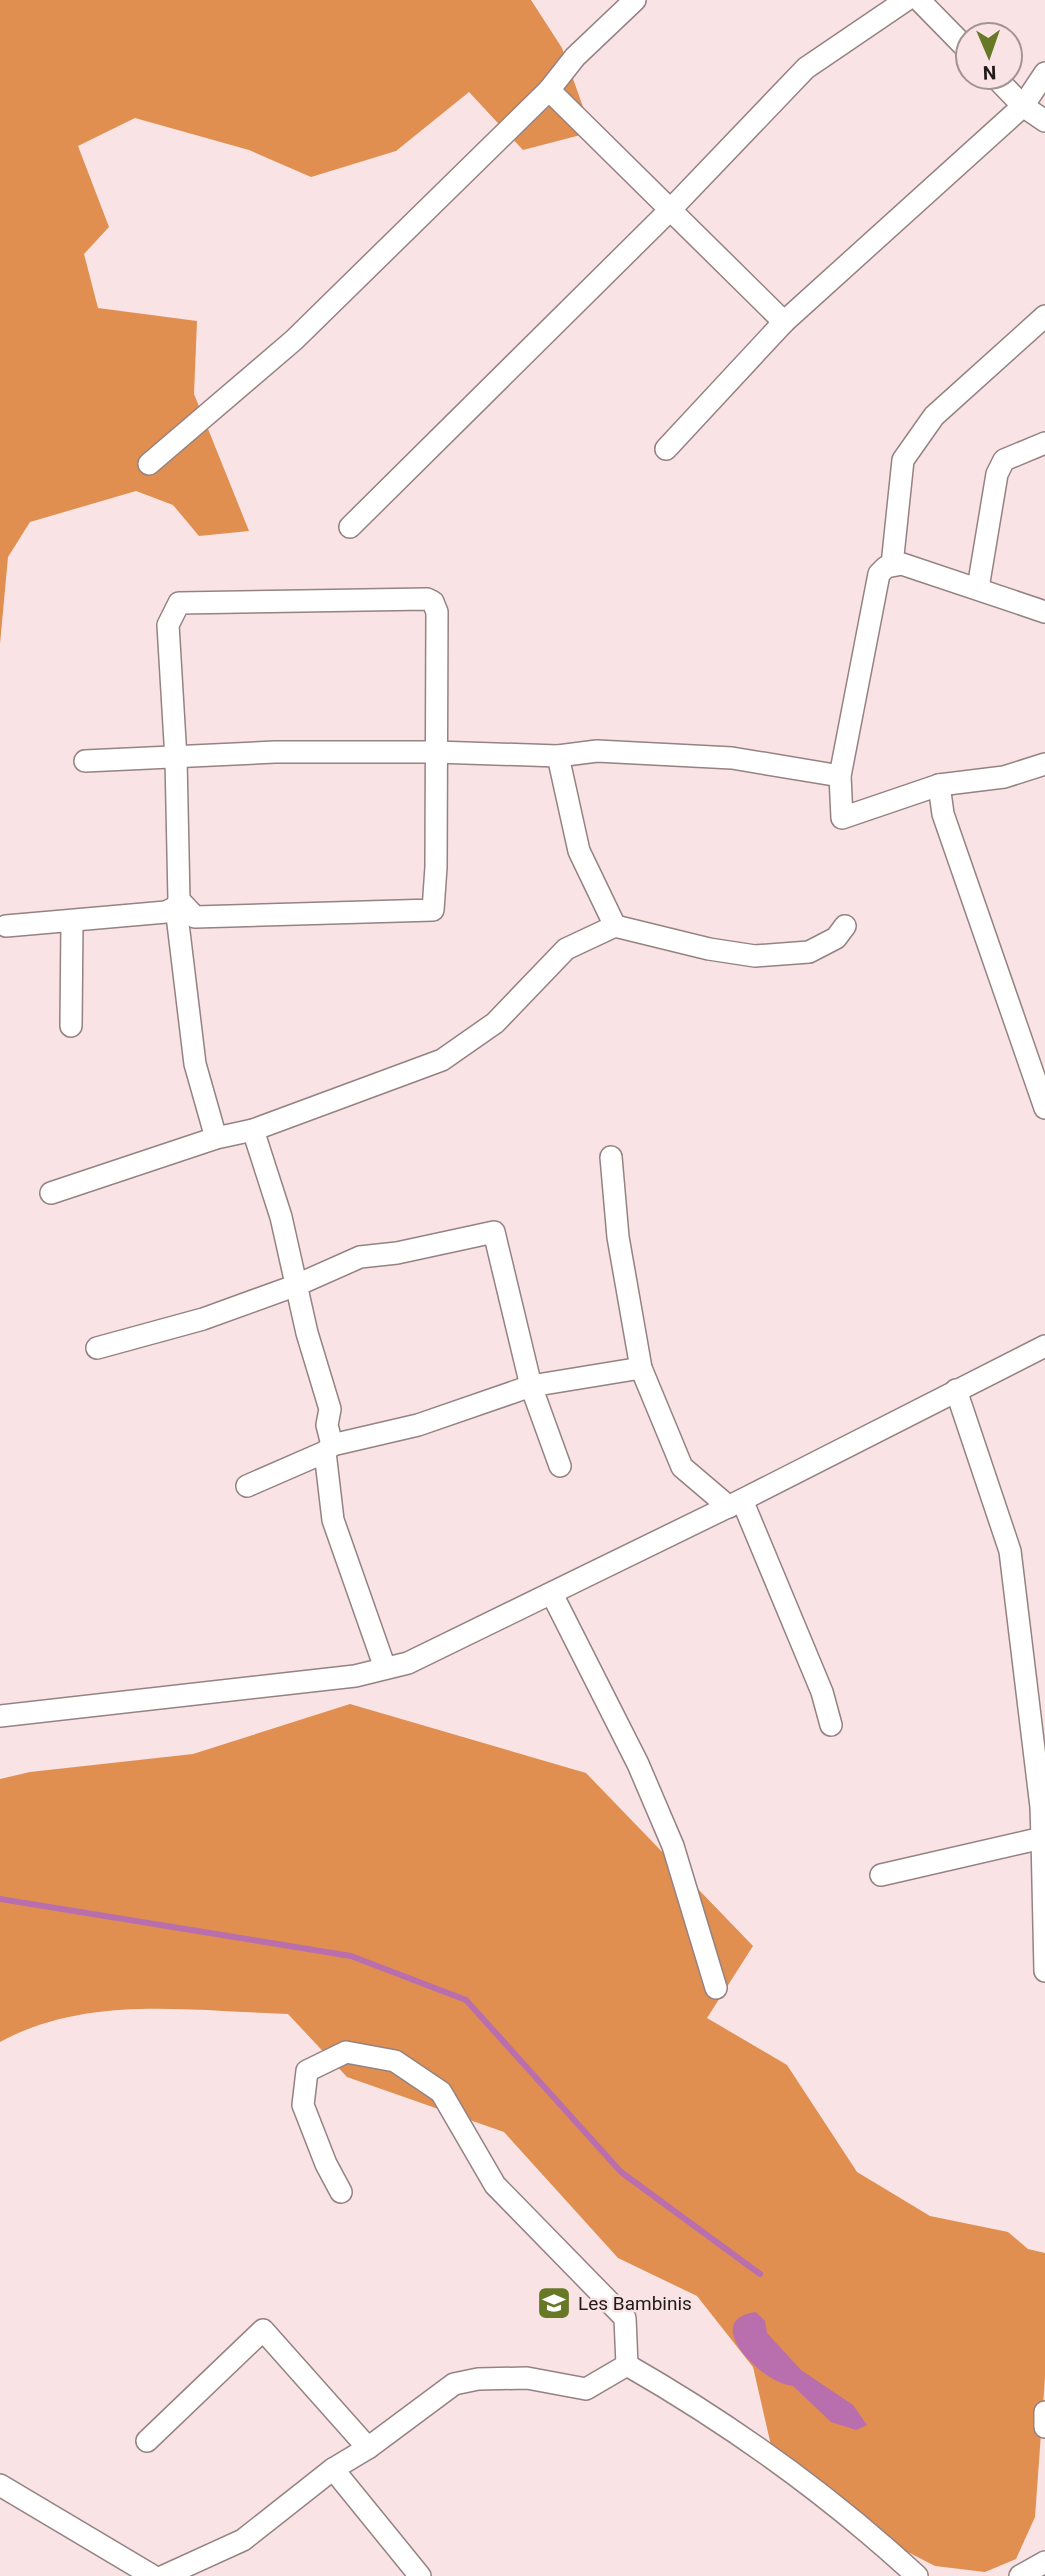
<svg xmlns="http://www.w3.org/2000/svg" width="1045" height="2576" viewBox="0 0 1045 2576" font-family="Roboto,sans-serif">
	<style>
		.forest { fill: #e08f50 }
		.water { fill: #b96ead }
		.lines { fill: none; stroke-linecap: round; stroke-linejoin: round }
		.stream { stroke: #b96ead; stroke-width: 6 }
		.minor-casing { stroke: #958282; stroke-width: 24 }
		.minor { stroke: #fff; stroke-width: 21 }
		.labels { text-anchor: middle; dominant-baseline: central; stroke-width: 5; stroke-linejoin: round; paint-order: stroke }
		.poi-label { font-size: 19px; fill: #211a1a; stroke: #f9e3e4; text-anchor: start }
	</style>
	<rect width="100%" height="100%" fill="#f9e3e4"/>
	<g class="forest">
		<polygon points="0,0 531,0 562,48 592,132 523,150 469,92 396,151 311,177 249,150 135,118 78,146 109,227 84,254 98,308 197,321 194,394 249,531 199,536 173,505 136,491 30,522 8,557 0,644"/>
		<path d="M350,1704L586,1773L753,1946L707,2018L787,2065L857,2172L930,2216L1008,2232L1028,2249L1045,2253V2377L1035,2517L1016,2559L985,2572L935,2566L871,2533L776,2467L753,2367L697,2296L618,2258L504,2132L347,2077L288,2014C192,2011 87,1994 0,2042V1779L30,1772L193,1754Z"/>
	</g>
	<path class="water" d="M756,2312L765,2321L767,2333L801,2370L853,2405L867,2425L856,2430L831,2422L793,2386C761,2383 699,2320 756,2312Z"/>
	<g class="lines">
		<polyline class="stream" points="0,1899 351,1956 466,2000 621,2172 760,2274"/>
		<g class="minor-casing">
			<g id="minor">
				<polyline points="919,0 968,50"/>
				<polyline points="995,77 1023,106 1045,121"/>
				<polyline points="549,90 784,322"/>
				<polyline points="666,449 784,322 1023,106 1045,73"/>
				<polyline points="149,464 294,340 549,90 575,57 635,0"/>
				<polyline points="350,527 672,208 806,68 906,0"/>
				<polyline points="892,565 903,460 934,416 1045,316"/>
				<polyline points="978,588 997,474 1004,460 1045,443"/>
				<polyline points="1045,612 902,564 886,567 879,574 840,776 842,818 939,785 1004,777 1045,764"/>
				<polyline points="558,756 579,851 615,926"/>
				<polyline points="85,761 275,752 436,752 558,756 597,751 732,758 840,776"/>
				<polyline points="939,785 943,814 1045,1108"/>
				<polyline points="176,907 195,1064 216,1138"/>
				<polyline points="6,926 166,912 176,907 179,900 176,759 168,625 179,603 427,599 433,602 437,612 436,867 433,910 195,917 179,900"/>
				<polyline points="71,1026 72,922"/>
				<polyline points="611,1157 618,1237 641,1368 682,1467 729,1507"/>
				<polyline points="51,1193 216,1138 253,1130 442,1060 495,1023 566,949 615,926 709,949 755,956 809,952 836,938 845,926"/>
				<polyline points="97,1348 203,1319 297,1285 360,1257 397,1253 494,1232 531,1386 560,1466"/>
				<polyline points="332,1445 418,1425 531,1386 641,1368"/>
				<polyline points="325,1452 333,1520 385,1668"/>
				<polyline points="247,1486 325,1452 332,1445 327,1425 330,1409 307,1333 281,1217 253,1130"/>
				<polyline points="742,1500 822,1692 831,1725"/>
				<polyline points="552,1594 638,1764 673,1846 716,1988"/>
				<polyline points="0,1716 355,1676 408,1663 742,1500 1045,1346"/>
				<polyline points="1042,1838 1045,1971"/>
				<polyline points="881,1875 1042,1838 1041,1807 1010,1551 956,1390"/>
				<path d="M627,2365C730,2424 829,2495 917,2576"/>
				<polyline points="1045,2412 1045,2427"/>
				<polyline points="147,2441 263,2330 368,2448"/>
				<polyline points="333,2469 420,2576"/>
				<polyline points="0,2485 153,2576"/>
				<polyline points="164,2576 243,2540 333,2469 368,2448 454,2384 478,2379 527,2378 586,2389 627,2365 625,2318 495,2185 441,2092 395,2061 346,2052 307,2071 303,2105 326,2164 341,2192"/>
				<polyline points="1020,2576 1045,2562"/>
			</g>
		</g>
		<use href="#minor" class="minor"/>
	</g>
	<defs>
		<g id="school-square" transform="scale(1.75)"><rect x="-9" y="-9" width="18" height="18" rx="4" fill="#677927" stroke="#f9e3e4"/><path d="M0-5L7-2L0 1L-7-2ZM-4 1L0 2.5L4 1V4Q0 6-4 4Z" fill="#fff"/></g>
	</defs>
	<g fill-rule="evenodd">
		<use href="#school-square" x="554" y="2303"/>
	</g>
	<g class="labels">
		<g class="poi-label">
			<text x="578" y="2303">Les Bambinis</text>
		</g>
	</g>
	<g transform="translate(989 56) rotate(178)"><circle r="33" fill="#f9e3e4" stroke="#a39393" stroke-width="2"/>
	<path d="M0-5L12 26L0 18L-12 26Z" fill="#677927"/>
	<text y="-10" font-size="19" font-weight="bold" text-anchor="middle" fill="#211a1a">N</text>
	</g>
</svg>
